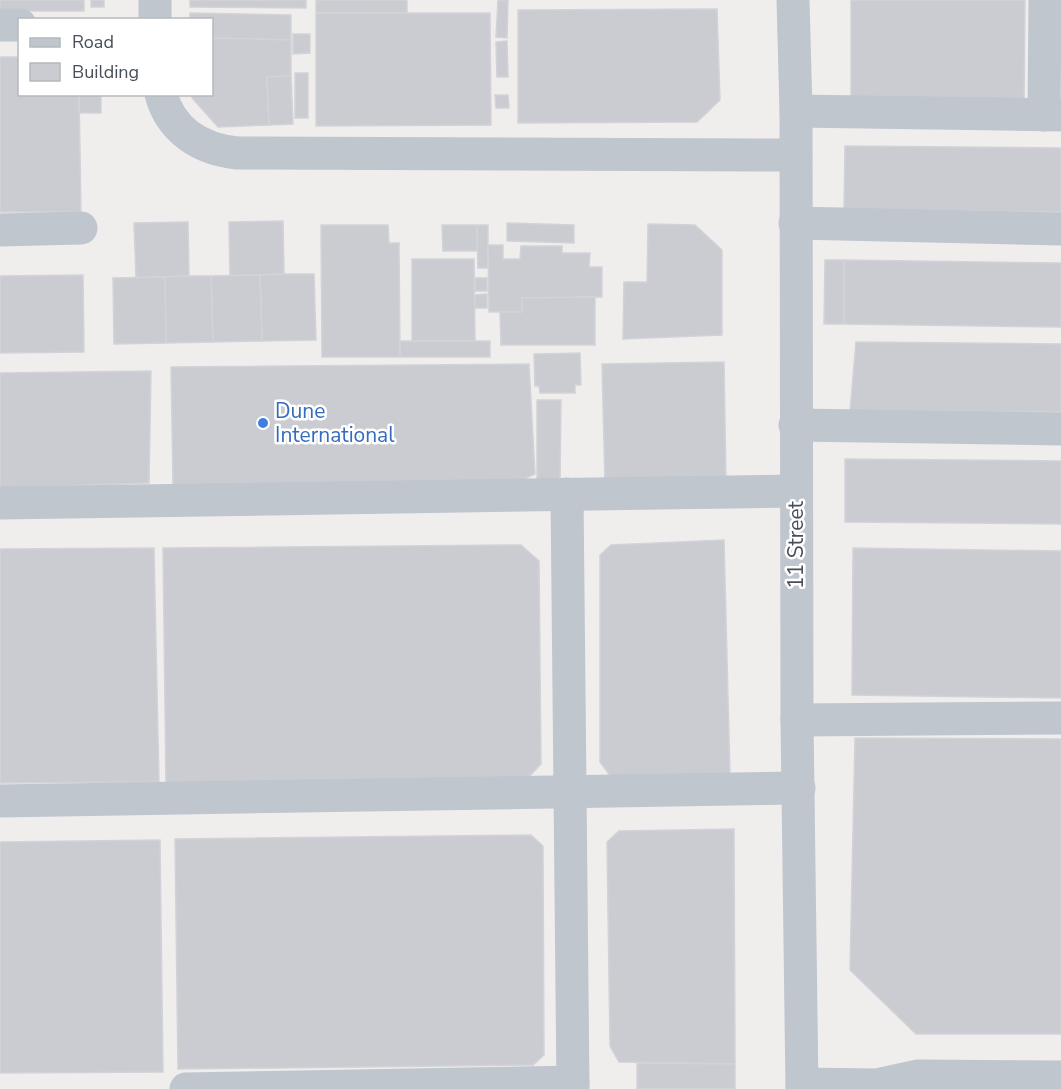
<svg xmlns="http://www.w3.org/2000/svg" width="1061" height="1089" viewBox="0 0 1061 1089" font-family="'Nunito Sans',sans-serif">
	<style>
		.building { fill: #caccd2; stroke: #d2d3d8; stroke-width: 1.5 }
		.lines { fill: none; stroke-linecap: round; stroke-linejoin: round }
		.minor { stroke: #bfc6ce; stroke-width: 33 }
		.shop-dot { fill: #3f7fe0; stroke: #fff; stroke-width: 2 }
		.labels { text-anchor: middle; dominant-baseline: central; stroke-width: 5; stroke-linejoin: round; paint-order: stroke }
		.shop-label { font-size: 21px; fill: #366cbe; stroke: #fff; text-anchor: start }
		.street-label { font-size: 21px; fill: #474f59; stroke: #fff }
	</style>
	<rect width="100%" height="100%" fill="#f0eded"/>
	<g class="building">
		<rect x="0" y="0" width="84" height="11"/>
		<rect x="91" y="0" width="13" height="7"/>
		<polygon points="190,0 306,0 306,8 190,7"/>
		<polygon points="316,0 407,0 407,14 316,13"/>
		<polygon points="498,0 508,0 507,38 496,37"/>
		<polygon points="851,0 1025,0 1024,104 851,103"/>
		<polygon points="717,9 720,100 697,122 518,123 518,10"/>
		<polygon points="190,13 291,15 291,40 212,38 212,20 190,20"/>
		<polygon points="316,13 490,13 491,125 316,126"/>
		<polygon points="293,34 310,34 310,53 293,54"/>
		<polygon points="212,38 291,40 291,76 267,77 269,125 218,127 192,98 192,94 212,94"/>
		<polygon points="507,41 508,77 497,77 496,42"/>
		<polygon points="0,57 20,57 20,94 79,94 81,212 0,212"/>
		<rect x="295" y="73" width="13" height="45"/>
		<polygon points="291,76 293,124 269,125 267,77"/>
		<rect x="79" y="94" width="22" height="19"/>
		<polygon points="495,95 508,95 509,108 496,108"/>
		<polygon points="845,146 1061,148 1061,212 844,209"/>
		<polygon points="283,221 284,274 230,276 229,222"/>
		<polygon points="188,222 189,276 136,278 134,223"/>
		<polygon points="507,223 574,225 574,243 507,241"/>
		<polygon points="648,224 695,225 722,250 722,335 623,339 624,282 647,282"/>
		<polygon points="321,225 388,225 389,243 399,243 400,357 322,357"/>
		<polygon points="442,225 477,225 477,251 443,251"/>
		<polygon points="477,225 488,225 488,268 478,268"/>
		<polygon points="488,245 503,245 503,259 520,259 521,246 562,246 562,253 590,253 589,267 602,267 602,297 522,298 522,312 489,312"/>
		<polygon points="412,259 474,259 475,341 412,341"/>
		<polygon points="825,260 844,260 844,324 824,324"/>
		<polygon points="844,260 1061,263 1061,327 844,324"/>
		<polygon points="284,274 314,274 316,340 262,341 260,275"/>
		<polygon points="83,275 84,352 0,353 0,276"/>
		<polygon points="260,275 262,341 213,342 211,276"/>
		<polygon points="189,276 211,276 213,342 166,343 165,277"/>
		<polygon points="165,277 166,343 114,344 113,278"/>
		<rect x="475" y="278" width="12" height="13"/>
		<polygon points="487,294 487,308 475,308 475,295"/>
		<polygon points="595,297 595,345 501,345 500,312 522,312 522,298"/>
		<rect x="400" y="341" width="90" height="16"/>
		<polygon points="856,342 1061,344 1061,412 850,411"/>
		<polygon points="580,353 581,385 575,385 575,393 540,393 539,386 535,386 534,354"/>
		<polygon points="724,362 726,483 605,485 602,364"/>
		<polygon points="529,364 535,474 514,484 173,485 171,367"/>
		<polygon points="151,371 149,483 0,488 0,373"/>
		<polygon points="537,400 561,400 560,483 537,483"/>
		<polygon points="845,459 1061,461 1061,524 845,522"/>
		<polygon points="724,540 730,775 612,778 600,762 600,555 611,545"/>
		<polygon points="521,545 539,561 541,764 527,779 166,786 163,548"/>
		<polygon points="154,548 159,782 0,783 0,549"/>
		<polygon points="853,548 1061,551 1061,698 852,695"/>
		<polygon points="855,738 1061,739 1061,1034 916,1034 850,970"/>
		<polygon points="734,829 735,1064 619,1062 610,1046 607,842 619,831"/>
		<polygon points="531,835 543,846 544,1055 533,1065 178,1069 175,839"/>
		<polygon points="160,840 163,1072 0,1073 0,842"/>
		<polygon points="637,1063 735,1064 735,1089 637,1089"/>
	</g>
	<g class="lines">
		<g class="minor">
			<polyline points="155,0 155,20"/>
			<polyline points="793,0 796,111 797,720 802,1089"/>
			<polyline points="0,25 20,25"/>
			<path d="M161,94C171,131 201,149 237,153L795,155"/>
			<polyline points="796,111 1061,115"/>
			<polyline points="1044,115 1045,0"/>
			<polyline points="795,223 1061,229"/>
			<polyline points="0,230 81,228"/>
			<polyline points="795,425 1061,429"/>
			<polyline points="567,494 573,1089"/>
			<polyline points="0,503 796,491"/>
			<polyline points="797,720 1061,718"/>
			<polyline points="0,801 799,788"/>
			<polyline points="802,1084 876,1085 917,1076 1061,1077"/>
			<polyline points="186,1089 573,1082"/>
		</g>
	</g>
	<circle class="shop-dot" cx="263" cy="423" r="6"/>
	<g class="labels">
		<g class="shop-label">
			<text x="275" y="411">Dune<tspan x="275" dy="24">International</tspan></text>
		</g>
		<g class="street-label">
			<text transform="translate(796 545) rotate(-90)">11 Street</text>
		</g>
	</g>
	<rect x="18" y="18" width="195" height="78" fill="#ffffff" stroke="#b5b9bd" stroke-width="1.5"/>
	<rect x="30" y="38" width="30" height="9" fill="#bfc6ce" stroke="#b5b9bd" stroke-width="1.5"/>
	<text x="72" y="48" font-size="18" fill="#474f59">Road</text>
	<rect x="30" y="63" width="30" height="18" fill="#caccd2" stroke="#b5b9bd" stroke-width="1.5"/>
	<text x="72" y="78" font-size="18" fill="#474f59">Building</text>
</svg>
